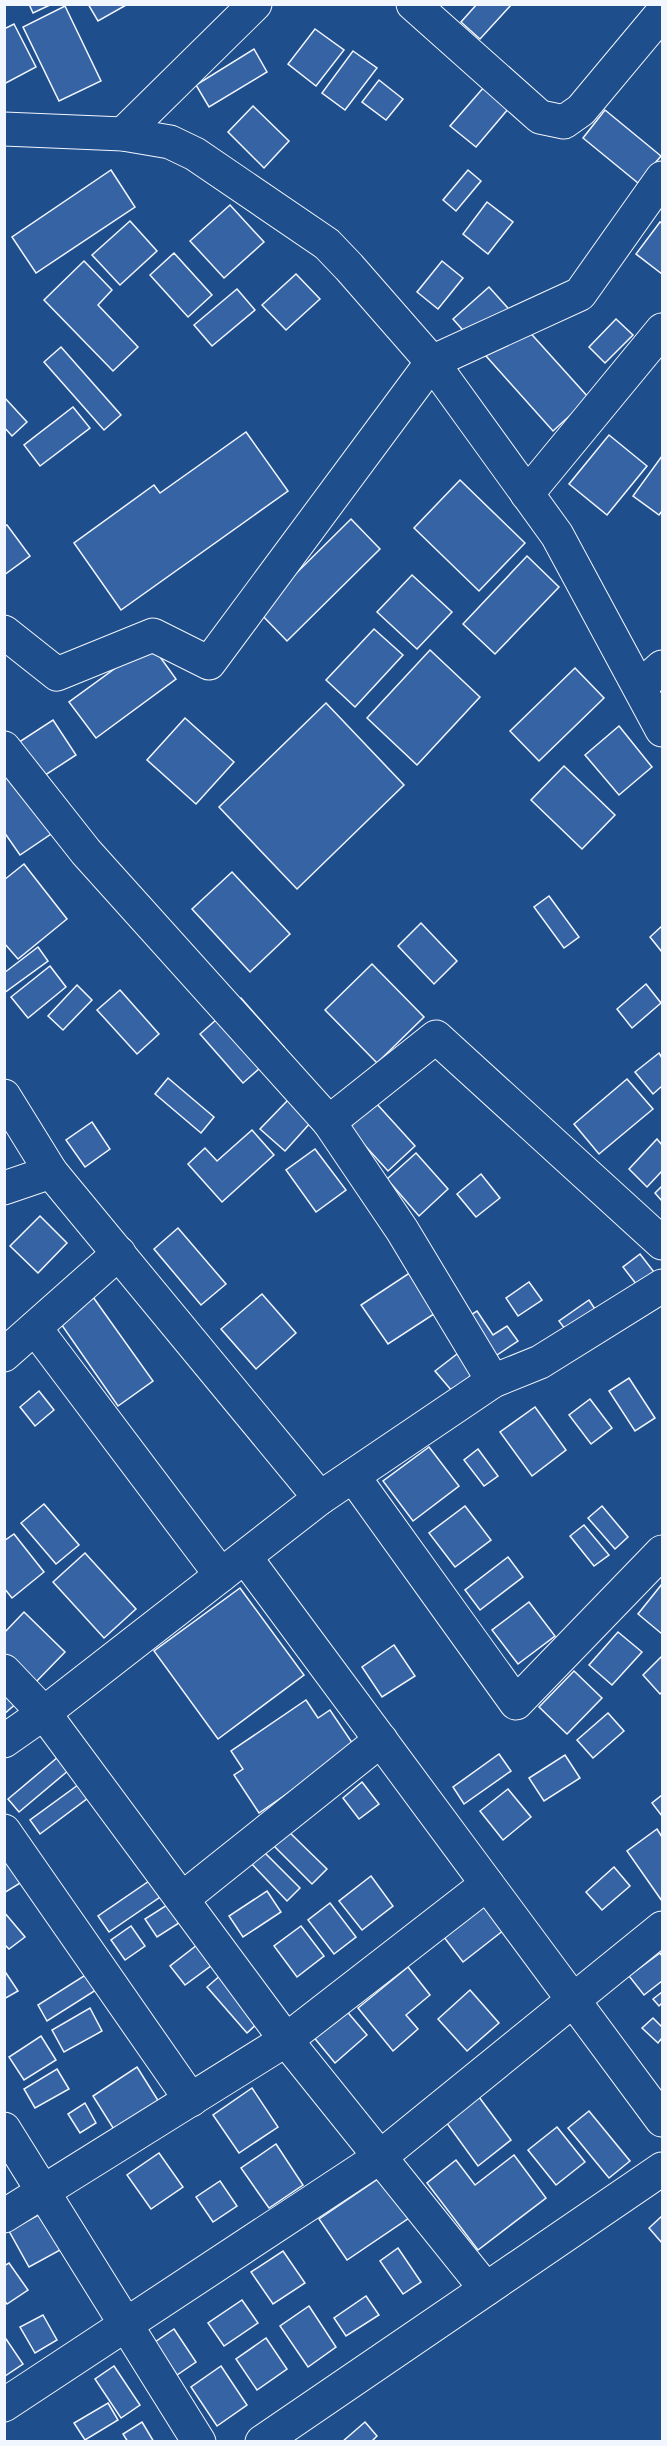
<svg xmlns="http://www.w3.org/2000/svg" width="667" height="2446" viewBox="0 0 667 2446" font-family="Mulish,sans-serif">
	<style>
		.building { fill: #3563a3; stroke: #f2f6ff; stroke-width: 1.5 }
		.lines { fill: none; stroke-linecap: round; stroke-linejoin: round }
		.street-casing { stroke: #f2f6ff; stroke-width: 35 }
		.secondary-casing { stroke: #f2f6ff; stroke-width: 35 }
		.street { stroke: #1f4e8c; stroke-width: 33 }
		.secondary { stroke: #1f4e8c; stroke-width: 33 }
	</style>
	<rect width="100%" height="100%" fill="#1f4e8c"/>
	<g class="building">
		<polygon points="29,4 52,4 33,13"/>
		<polygon points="88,4 128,4 98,21"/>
		<polygon points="477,4 512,4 480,39 461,22"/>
		<polygon points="65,6 101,81 59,101 23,27"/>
		<polygon points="14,24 36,67 4,84 4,29"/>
		<polygon points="315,29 344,50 316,86 288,64"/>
		<polygon points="254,49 267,72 209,107 196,85"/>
		<polygon points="353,51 377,68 345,110 322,93"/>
		<polygon points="379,80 403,99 386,120 362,102"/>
		<polygon points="484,87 509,108 476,147 450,126"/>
		<polygon points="253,106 289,141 264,168 228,132"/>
		<polygon points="605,110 661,156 638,183 583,138"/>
		<polygon points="111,170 135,207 36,273 12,237"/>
		<polygon points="468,170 481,181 456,211 443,200"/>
		<polygon points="487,202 513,222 488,254 463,234"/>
		<polygon points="230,205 264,242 224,278 190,241"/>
		<polygon points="130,221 157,251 120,285 92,255"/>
		<polygon points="660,222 662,223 662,274 636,254"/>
		<polygon points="174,253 212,295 188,317 150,275"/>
		<polygon points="84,261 112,290 98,305 138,347 113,371 44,300"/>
		<polygon points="442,261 463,278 438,309 417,292"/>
		<polygon points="296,274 320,299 286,330 262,305"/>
		<polygon points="489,287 589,398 553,431 453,319"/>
		<polygon points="237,289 255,310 212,346 194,325"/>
		<polygon points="616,319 633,335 605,363 589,347"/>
		<polygon points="61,347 121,415 104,430 44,362"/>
		<polygon points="4,397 27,422 12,436 4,427"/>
		<polygon points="73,407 90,428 40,466 24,445"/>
		<polygon points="246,432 288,491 121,610 74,543 154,485 160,493"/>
		<polygon points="609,435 647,466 607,515 569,484"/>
		<polygon points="662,456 662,511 659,515 633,496"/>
		<polygon points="460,480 525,543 479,591 414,528"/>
		<polygon points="351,519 380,549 287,641 258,611"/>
		<polygon points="7,525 30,556 4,575 4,526"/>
		<polygon points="527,556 559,587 495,654 463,624"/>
		<polygon points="412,575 452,612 417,649 377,612"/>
		<polygon points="374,629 403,655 355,707 326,680"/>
		<polygon points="150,643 176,679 96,738 69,702"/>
		<polygon points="430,650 480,697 417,765 367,718"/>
		<polygon points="575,668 604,698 539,761 510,731"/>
		<polygon points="326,703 404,785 297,889 219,807"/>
		<polygon points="185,718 234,762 196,804 147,760"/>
		<polygon points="53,720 76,755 33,783 10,748"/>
		<polygon points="619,726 652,767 619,795 585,755"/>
		<polygon points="4,756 54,832 20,855 4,832"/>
		<polygon points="564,766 615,815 582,849 531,800"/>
		<polygon points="24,864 67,919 18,959 4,943 4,880"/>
		<polygon points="232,872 290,934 250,972 192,909"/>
		<polygon points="549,896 579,937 564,948 534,907"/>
		<polygon points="421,923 457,961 434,984 398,946"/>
		<polygon points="662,926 662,952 650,937"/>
		<polygon points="38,947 48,961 4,993 4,973"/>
		<polygon points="372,964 424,1017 377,1063 325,1010"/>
		<polygon points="50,966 66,987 28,1018 11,997"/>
		<polygon points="646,984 661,1003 632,1028 617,1009"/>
		<polygon points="77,985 92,1000 63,1030 48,1016"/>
		<polygon points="120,990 159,1034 137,1054 97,1010"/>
		<polygon points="241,998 284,1047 243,1083 200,1034"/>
		<polygon points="659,1053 662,1058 662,1086 653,1094 635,1072"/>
		<polygon points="168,1078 214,1117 201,1133 155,1094"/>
		<polygon points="627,1079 653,1109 599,1154 574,1124"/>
		<polygon points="288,1100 312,1121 285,1151 260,1129"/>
		<polygon points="376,1103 415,1146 388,1171 349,1128"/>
		<polygon points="92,1122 110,1149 85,1167 66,1140"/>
		<polygon points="252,1130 274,1155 222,1202 188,1164 205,1148 217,1161"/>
		<polygon points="657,1139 662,1145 662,1171 647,1187 629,1169"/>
		<polygon points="315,1149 346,1190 316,1212 286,1170"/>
		<polygon points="416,1153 448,1189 419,1216 387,1179"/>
		<polygon points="481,1174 500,1198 476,1217 457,1194"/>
		<polygon points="662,1186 662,1201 655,1193"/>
		<polygon points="40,1216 67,1243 38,1273 10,1246"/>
		<polygon points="178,1228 226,1284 201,1305 154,1249"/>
		<polygon points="640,1254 657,1276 640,1289 623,1267"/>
		<polygon points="411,1272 437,1312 388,1344 361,1305"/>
		<polygon points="529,1282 542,1300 518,1316 506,1298"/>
		<polygon points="262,1294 296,1333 256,1369 221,1329"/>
		<polygon points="93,1297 153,1381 118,1406 59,1321"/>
		<polygon points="589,1300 597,1312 568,1333 559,1321"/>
		<polygon points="477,1311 493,1335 507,1326 518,1341 485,1363 458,1323"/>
		<polygon points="457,1354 473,1374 452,1391 435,1371"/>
		<polygon points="629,1378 655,1418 635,1431 609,1391"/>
		<polygon points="39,1391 54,1410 35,1426 20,1407"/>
		<polygon points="590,1399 612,1428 591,1444 569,1415"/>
		<polygon points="535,1407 566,1450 532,1476 500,1432"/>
		<polygon points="429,1447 459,1486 413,1521 383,1481"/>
		<polygon points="478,1449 498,1476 484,1486 464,1460"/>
		<polygon points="44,1504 79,1545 56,1564 21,1523"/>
		<polygon points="465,1506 491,1540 455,1567 429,1533"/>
		<polygon points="602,1506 628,1537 615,1549 588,1518"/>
		<polygon points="584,1525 609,1555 594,1566 570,1536"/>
		<polygon points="14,1534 44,1572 12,1598 4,1588 4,1541"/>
		<polygon points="85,1553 136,1609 104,1638 53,1582"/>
		<polygon points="508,1557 523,1577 480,1610 465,1590"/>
		<polygon points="662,1584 662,1634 638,1614"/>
		<polygon points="240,1588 304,1675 218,1739 154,1651"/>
		<polygon points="529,1602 555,1636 518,1664 492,1630"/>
		<polygon points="24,1612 65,1652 33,1685 4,1658 4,1633"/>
		<polygon points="618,1632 642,1652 612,1685 589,1665"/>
		<polygon points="394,1645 415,1676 382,1697 362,1667"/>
		<polygon points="662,1656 662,1692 660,1694 643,1675"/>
		<polygon points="574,1671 602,1698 567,1734 539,1707"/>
		<polygon points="4,1687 18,1702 4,1714"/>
		<polygon points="306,1700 318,1718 330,1710 355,1747 259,1813 234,1775 243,1769 231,1751"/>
		<polygon points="608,1713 624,1731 593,1758 577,1740"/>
		<polygon points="499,1754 511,1771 464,1804 453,1787"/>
		<polygon points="565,1755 580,1778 544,1801 529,1778"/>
		<polygon points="58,1757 69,1770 19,1812 8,1799"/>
		<polygon points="362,1782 379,1804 359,1819 343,1798"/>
		<polygon points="78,1785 88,1798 40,1834 30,1820"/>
		<polygon points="508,1789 531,1817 503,1840 480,1811"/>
		<polygon points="662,1795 662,1816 652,1803"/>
		<polygon points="286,1829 327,1869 312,1884 272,1844"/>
		<polygon points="657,1829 662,1837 662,1901 627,1851"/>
		<polygon points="260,1848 300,1888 287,1901 248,1860"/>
		<polygon points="16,1856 30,1877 4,1893 4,1863"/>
		<polygon points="614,1867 630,1886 602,1910 586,1892"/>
		<polygon points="371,1876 393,1906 362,1930 339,1901"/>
		<polygon points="155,1877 166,1893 109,1932 98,1916"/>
		<polygon points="267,1891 281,1912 243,1937 229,1916"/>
		<polygon points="480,1900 504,1930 463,1962 440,1932"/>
		<polygon points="330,1903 356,1937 334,1954 308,1920"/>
		<polygon points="167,1905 179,1923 157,1937 145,1919"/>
		<polygon points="4,1912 25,1937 9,1949 4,1944"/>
		<polygon points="131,1926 145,1946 125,1960 111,1940"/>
		<polygon points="301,1926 324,1956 297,1977 274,1946"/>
		<polygon points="197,1945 212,1965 185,1985 170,1966"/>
		<polygon points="660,1953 662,1956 662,1981 644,1995 629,1976"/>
		<polygon points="408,1967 430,1995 406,2015 418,2029 393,2051 358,2008"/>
		<polygon points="4,1970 18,1991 4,1999"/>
		<polygon points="87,1974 96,1990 47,2021 38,2005"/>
		<polygon points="222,1974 262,2019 247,2033 207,1987"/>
		<polygon points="470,1990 499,2023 467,2051 438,2019"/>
		<polygon points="662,1992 662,2003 659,2006 653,1999"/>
		<polygon points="90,2008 102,2031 64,2052 52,2030"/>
		<polygon points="344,2008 367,2035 335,2063 312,2035"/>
		<polygon points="653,2018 662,2027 662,2038 658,2043 642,2028"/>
		<polygon points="41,2036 56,2060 24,2080 9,2057"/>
		<polygon points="137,2067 159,2102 115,2131 93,2096"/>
		<polygon points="57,2069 69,2089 35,2108 24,2089"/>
		<polygon points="252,2088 278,2127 239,2153 213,2115"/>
		<polygon points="479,2097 511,2140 478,2166 446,2122"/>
		<polygon points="85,2103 96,2123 80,2133 68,2114"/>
		<polygon points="589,2111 630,2161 609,2178 568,2128"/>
		<polygon points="557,2127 585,2162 556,2185 528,2150"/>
		<polygon points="276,2144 303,2185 269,2208 241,2168"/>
		<polygon points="159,2153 183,2187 151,2209 127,2175"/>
		<polygon points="514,2155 546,2198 478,2250 427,2183 456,2160 475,2185"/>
		<polygon points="381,2177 409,2218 347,2260 319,2219"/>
		<polygon points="220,2181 237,2206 213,2222 196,2197"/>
		<polygon points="42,2213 62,2249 29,2267 9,2231"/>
		<polygon points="662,2216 662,2243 649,2228"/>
		<polygon points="398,2248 421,2282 403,2294 380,2261"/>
		<polygon points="283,2251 305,2283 273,2304 251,2272"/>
		<polygon points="9,2263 28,2290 7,2304 4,2300 4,2266"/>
		<polygon points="366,2296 379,2315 346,2336 334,2318"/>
		<polygon points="242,2300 258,2323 224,2346 208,2323"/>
		<polygon points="309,2306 336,2347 308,2367 280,2326"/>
		<polygon points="43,2315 57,2340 35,2353 20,2327"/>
		<polygon points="174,2329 196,2362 177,2375 155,2342"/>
		<polygon points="4,2336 23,2364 5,2376 4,2376"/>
		<polygon points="266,2338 287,2369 257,2390 236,2359"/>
		<polygon points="114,2366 140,2405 121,2418 95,2379"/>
		<polygon points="221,2366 247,2405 217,2426 191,2387"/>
		<polygon points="108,2403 118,2420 85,2440 74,2423"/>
		<polygon points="142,2422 154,2442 128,2442 123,2434"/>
		<polygon points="365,2422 377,2436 371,2442 342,2442"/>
	</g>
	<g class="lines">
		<g class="street-casing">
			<g id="street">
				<polyline points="413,4 540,117 564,122 581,110 662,13"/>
				<polyline points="123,134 255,4"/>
				<polyline points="527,494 662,330"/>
				<polyline points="4,632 57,674 153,635 209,663 432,362 580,294 662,178"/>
				<polyline points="640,687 662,667"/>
				<polyline points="4,748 86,852 329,1122 402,1230 493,1381"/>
				<polyline points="4,1096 51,1172 320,1498"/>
				<polyline points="329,1122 436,1037 662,1243"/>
				<polyline points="4,1188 51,1172"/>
				<polyline points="35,1328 221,1575"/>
				<polyline points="4,1355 119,1253"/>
				<polyline points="353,1476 516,1703 662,1552"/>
				<polyline points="245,1557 662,2120"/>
				<polyline points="4,1671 44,1713 286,2040 487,1884"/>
				<polyline points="4,1741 44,1713 320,1498 493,1381 540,1362 662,1286"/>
				<polyline points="4,1831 191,2100"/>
				<polyline points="182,1899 381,1740"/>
				<polyline points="4,2129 199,2442"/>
				<polyline points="4,2216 286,2040 486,2289"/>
				<polyline points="4,2405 380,2157 662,1928"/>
				<polyline points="262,2442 662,2169"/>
			</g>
		</g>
		<g class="secondary-casing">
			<polyline id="secondary" points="4,129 123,134 170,142 195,154 327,244 349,267 432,362 557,535 662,730"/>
		</g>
		<use href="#street" class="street"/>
		<use href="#secondary" class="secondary"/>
	</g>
	<rect width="667" height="2446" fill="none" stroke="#f2f6ff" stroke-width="12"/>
</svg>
